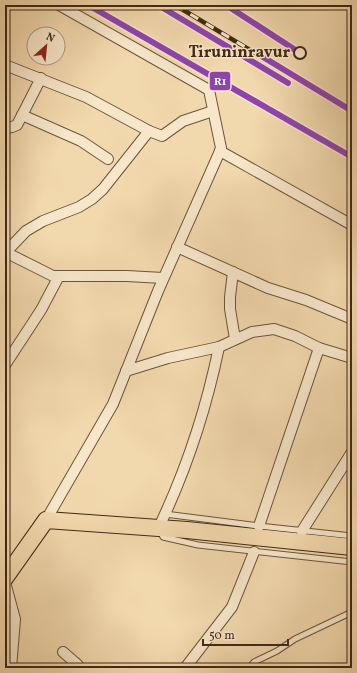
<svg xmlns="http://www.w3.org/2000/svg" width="357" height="673" viewBox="0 0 357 673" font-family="Vollkorn,serif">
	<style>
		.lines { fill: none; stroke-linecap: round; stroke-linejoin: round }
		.lane-casing { stroke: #6c553a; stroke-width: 7 }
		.street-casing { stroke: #6c553a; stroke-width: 12 }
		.primary-casing { stroke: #402913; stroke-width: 18 }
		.lane { stroke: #f7e6ca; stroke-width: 5 }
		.street { stroke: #f7e6ca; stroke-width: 10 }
		.primary { stroke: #f2d8ad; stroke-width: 16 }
		.rail-casing { stroke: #402913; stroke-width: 4.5 }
		.rail { stroke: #f7e6ca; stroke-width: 3; stroke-dasharray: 9; stroke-linecap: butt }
		.rail-1-casing { stroke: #f7e6ca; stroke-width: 9 }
		.rail-1 { stroke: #8e44ad; stroke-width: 6 }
		.stop-dot { fill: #f7e6ca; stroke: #402913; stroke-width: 2 }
		.labels { text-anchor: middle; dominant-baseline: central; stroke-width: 3; stroke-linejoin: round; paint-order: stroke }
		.stop-label { font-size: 16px; font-weight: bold; fill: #402913; stroke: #f7e6ca; text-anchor: end }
		.line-badge { stroke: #f7e6ca; stroke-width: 1.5 }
		.badge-label { font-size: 11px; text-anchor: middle; font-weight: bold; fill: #fff }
	</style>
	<rect width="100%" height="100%" fill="#f2d8ad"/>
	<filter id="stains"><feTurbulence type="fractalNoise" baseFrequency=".005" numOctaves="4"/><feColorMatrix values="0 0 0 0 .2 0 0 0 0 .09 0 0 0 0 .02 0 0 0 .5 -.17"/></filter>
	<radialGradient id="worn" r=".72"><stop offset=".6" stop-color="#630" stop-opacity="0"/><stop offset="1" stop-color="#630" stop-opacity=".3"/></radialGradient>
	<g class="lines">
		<g class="lane-casing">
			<g id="lane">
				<polyline points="165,514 259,526 352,536"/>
				<polyline points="160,531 163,537 198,545 352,562"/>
				<polyline points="249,668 254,662 277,651 295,639 352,612"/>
			</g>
		</g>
		<g class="street-casing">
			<g id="street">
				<polyline points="5,65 86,97 149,131 103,189 92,199 79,207 43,221 26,231 6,252"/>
				<polyline points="22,115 81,141 108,159"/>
				<polyline points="5,128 12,127 17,125 41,78"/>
				<polyline points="149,131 162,136 183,121 213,111"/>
				<polyline points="220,151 352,225"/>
				<polyline points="177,247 268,288 306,300 352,319"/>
				<polyline points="5,252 53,276 127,276 163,278"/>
				<polyline points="233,272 230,297 230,309 235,339"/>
				<polyline points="5,365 41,310 59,276"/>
				<polyline points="126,371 168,358 219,347 252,332 274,329 295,336 319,348 352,358"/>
				<polyline points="46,520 113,404 158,291 220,151 221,148 209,90 59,5"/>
				<polyline points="259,526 319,348"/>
				<path d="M158,529C186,471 206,410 219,347"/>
				<polyline points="302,531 352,452"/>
				<polyline points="5,582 15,619 11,668"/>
				<polyline points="63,652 78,665 78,668"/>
				<polyline points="185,668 232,607 254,552"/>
			</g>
		</g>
		<g class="primary-casing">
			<polyline id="primary" points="5,578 46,520 187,530 352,547"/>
		</g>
		<use href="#lane" class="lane"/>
		<use href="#street" class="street"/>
		<use href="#primary" class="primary"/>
		<g class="rail-casing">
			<g id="rail">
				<polyline points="88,5 352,157"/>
				<polyline points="175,5 352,111"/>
			</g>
		</g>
		<use href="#rail" class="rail"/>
		<g class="rail-1-casing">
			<g id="rail-1">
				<polyline points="88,5 352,157"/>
				<polyline points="158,5 288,83"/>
				<polyline points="226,5 300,53"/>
				<polyline points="263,57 352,111"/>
			</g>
		</g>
		<use href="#rail-1" class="rail-1"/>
	</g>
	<circle class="stop-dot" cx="300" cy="53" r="6"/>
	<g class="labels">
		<g class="stop-label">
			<text x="290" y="53">Tiruninravur</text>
		</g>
	</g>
	<rect class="line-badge" x="209" y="71" width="22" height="20" rx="4" fill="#8e44ad"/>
	<g class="badge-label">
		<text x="220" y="85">R1</text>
	</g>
	<rect width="357" height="673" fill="none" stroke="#f2d8ad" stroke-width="20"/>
	<rect x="6" y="6" width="345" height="661" fill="none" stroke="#402913" stroke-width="2"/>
	<rect x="10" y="10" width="337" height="653" fill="none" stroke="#402913"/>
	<g transform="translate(46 46) rotate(27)"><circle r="19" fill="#f7e6ca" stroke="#ae9a81"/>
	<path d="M0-3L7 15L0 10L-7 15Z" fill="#8f2418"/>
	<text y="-6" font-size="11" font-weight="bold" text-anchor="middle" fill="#402913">N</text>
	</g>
	<path d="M203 639v6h85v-6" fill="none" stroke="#402913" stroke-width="2"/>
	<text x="209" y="639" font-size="12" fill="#402913" stroke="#f7e6ca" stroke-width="3" paint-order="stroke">50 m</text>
	<rect width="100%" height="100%" filter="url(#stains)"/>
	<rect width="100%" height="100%" fill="url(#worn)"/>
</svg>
